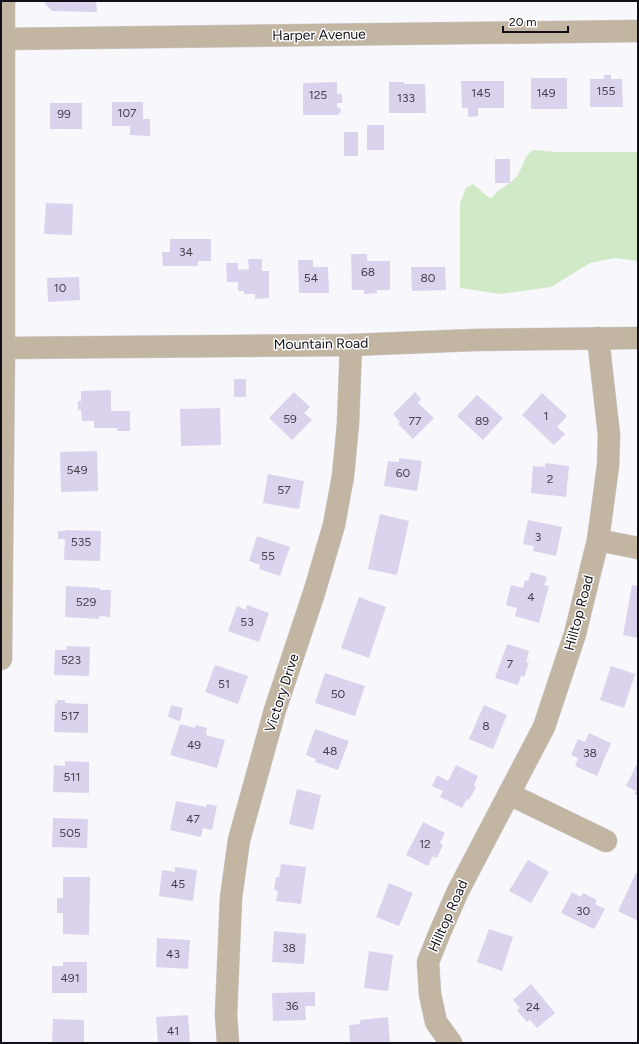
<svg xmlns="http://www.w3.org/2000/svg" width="639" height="1044" viewBox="0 0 639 1044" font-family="Figtree,sans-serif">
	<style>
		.green { fill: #d0eac7 }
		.building { fill: #dbd3ed }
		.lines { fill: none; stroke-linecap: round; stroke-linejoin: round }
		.minor-casing { stroke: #d3d2d8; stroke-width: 23 }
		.minor { stroke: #c2b5a1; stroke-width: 22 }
		.labels { text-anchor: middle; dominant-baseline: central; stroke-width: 3; stroke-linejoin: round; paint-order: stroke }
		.number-label { font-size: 12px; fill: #44404d }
		.street-label { font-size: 14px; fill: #120f18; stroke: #fff }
	</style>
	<rect width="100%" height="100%" fill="#f8f7fc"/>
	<path class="green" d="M533,150L556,152H638V261L615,258L590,263L551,287L501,294L460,288V203L466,188L473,184C481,189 483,195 491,198L498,191L510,183L518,175L527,155Z"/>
	<g class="building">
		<polygon points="45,1 96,1 97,12 52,11 45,4"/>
		<polygon points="604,75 611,75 611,79 622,79 623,107 590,107 590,79 604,79"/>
		<rect x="531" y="78" width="36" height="31"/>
		<polygon points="461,81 504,81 504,108 478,108 478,116 468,117 468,108 462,108"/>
		<polygon points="337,82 337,94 342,94 342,103 337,103 337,107 340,108 341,111 339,114 337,115 303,115 303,83"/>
		<polygon points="389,82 404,82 404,84 425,84 426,113 389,113"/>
		<polygon points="112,102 143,102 143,119 150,119 150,136 130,135 130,126 112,126"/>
		<rect x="50" y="103" width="32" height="26"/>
		<rect x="367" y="125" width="17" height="25"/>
		<rect x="344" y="132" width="14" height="24"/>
		<rect x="495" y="159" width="15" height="24"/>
		<polygon points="46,203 73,204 72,235 44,234"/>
		<polygon points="170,239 211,239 211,261 198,261 198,266 163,266 162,252 170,252"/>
		<polygon points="351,254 367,254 367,261 390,261 390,290 377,290 377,293 364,294 364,290 352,290"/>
		<polygon points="248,259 262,259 262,271 269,271 269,298 255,299 255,294 244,294 244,291 238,291 238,282 227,282 226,263 238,263 238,270 249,269"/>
		<polygon points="298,260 313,260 313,267 328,267 329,293 299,293"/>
		<polygon points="411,267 445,267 446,290 412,291"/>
		<polygon points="79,277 80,300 48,302 47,278"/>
		<rect x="234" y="379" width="12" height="18"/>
		<polygon points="111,390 111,411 130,411 130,431 117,431 117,428 94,428 94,421 82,421 81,410 78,410 78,401 81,401 81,391"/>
		<polygon points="294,392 310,407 304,413 312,420 292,440 269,418"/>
		<polygon points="415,392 421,399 418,403 434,418 413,439 398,424 400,422 393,414"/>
		<polygon points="542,393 567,416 557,427 565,434 554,445 522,415"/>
		<polygon points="477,395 503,418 483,440 457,416"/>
		<polygon points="220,408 221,445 181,446 180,409"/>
		<polygon points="97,451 98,491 61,492 60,452"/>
		<polygon points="399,458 422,461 417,491 384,486 388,461 399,462"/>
		<polygon points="545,463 569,466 566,497 531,493 533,466 545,467"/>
		<polygon points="268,474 304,481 299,509 263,503"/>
		<polygon points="380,514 409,521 397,575 368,569"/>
		<polygon points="528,520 562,527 556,556 533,551 534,546 523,544"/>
		<polygon points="65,530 101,531 100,561 64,560 65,539 58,539 58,531 65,531"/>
		<polygon points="257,536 290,547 280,576 259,569 260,565 249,561"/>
		<polygon points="531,572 547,577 544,585 549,586 539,623 515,616 517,608 506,605 511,585 523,588 525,580 528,581"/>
		<polygon points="632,585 638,586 638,638 623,635"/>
		<polygon points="66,586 100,588 100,590 111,590 110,617 99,616 99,619 65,617"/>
		<polygon points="359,597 386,607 369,658 341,648"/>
		<polygon points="247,605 269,613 259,642 228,631 237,606 246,610"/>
		<polygon points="507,644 529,651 526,662 529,663 524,677 521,676 518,685 495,678"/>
		<polygon points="67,646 90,647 89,676 54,675 55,650 66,650"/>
		<polygon points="215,665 248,676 238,704 205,692"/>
		<polygon points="611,666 635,674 624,708 600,700"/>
		<polygon points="325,673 365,686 355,716 315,703"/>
		<polygon points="57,700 65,700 65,703 88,704 88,733 54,732 55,703 57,703"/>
		<polygon points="171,705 183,708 180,721 168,717"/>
		<polygon points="484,705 507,715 493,749 469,739"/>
		<polygon points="180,724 195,728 196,725 207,728 206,735 225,740 217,768 170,755"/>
		<polygon points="315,729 349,741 338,770 315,762 316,759 306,755"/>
		<polygon points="589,733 611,743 597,776 575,766 578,758 571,755 578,739 585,742"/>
		<polygon points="65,761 89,762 89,793 53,792 54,765 65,766"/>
		<polygon points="637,764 638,764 638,796 634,794 636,791 626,786"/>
		<polygon points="456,765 478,776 474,785 476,787 469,800 467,799 462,808 440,797 443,791 432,786 437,775 448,781"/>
		<polygon points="297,789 321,795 313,830 289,824"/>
		<polygon points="176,801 206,807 207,804 217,806 212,830 203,828 201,837 170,830"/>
		<polygon points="53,818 88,819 87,848 52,847"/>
		<polygon points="423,822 445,833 440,843 443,845 437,858 433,856 428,866 406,855"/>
		<polygon points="528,860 549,872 531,903 509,891"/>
		<polygon points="281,864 306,867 301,904 276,901 278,891 274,890 276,877 279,877"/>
		<polygon points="175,867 197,870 193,901 159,896 162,870 175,872"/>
		<polygon points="636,873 638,874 638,921 618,911"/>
		<polygon points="63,877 90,877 89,935 63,934 63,913 57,913 57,898 63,898"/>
		<polygon points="389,883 413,893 399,926 376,917"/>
		<polygon points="572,892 581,897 583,893 597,900 595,904 605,909 594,929 561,913"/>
		<polygon points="489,929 513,937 502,971 477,962"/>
		<polygon points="274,931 306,934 304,964 272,962"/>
		<polygon points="157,938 190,940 188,969 156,967"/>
		<polygon points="369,951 393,955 388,991 364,988"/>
		<polygon points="63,962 87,962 87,993 52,993 52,966 63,966"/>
		<polygon points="531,984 555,1013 537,1028 530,1020 527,1022 517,1010 520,1008 513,1000"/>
		<polygon points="315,992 315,1006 305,1006 306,1020 273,1021 272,993"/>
		<polygon points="188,1015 190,1043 158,1043 156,1017"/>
		<polygon points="388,1017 390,1043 350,1043 349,1025 360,1024 360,1020"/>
		<polygon points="53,1019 84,1020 84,1043 52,1043"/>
	</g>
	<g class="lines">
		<g class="minor-casing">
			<g id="minor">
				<polyline points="1,39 638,31"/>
				<polyline points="4,348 351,345 475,340 638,338"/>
				<polyline points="598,540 638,548"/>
				<polyline points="1,659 4,348 4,1"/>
				<polyline points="509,794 606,841"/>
				<polyline points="228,1043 226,1015 231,898 239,840 265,746 275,710 314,593 334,525 343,476 348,424 351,345"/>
				<polyline points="451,1043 436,1022 430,994 428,962 440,932 458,891 544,727 575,634 598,540 608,466 609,435 598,338"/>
			</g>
		</g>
		<use href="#minor" class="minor"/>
	</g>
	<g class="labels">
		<g class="number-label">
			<text x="606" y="91">155</text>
			<text x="481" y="93">145</text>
			<text x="546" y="93">149</text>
			<text x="318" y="95">125</text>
			<text x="406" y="98">133</text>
			<text x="127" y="113">107</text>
			<text x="64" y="114">99</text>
			<text x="186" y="252">34</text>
			<text x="368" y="272">68</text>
			<text x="311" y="278">54</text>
			<text x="428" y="278">80</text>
			<text x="60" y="288">10</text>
			<text x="546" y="416">1</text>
			<text x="290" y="419">59</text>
			<text x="415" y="421">77</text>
			<text x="482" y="421">89</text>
			<text x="77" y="470">549</text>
			<text x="403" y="473">60</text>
			<text x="550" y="479">2</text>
			<text x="284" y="490">57</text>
			<text x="538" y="537">3</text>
			<text x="81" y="542">535</text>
			<text x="268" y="556">55</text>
			<text x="531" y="597">4</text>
			<text x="86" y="602">529</text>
			<text x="247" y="622">53</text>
			<text x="71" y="660">523</text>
			<text x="510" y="664">7</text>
			<text x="224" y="684">51</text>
			<text x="338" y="694">50</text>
			<text x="70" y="716">517</text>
			<text x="486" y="726">8</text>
			<text x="194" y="745">49</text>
			<text x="330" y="751">48</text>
			<text x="590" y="753">38</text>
			<text x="72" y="777">511</text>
			<text x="193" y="819">47</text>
			<text x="70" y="833">505</text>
			<text x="425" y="844">12</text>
			<text x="178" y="884">45</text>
			<text x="583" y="911">30</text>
			<text x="289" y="948">38</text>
			<text x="173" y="954">43</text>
			<text x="70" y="978">491</text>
			<text x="292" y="1006">36</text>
			<text x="533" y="1007">24</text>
			<text x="173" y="1031">41</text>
		</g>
		<g class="street-label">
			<text transform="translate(319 35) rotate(-1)">Harper Avenue</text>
			<text transform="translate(321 344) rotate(-1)">Mountain Road</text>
			<text transform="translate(579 613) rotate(-75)">Hilltop Road</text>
			<text transform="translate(282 693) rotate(-72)">Victory Drive</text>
			<text transform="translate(448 916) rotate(-66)">Hilltop Road</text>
		</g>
	</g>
	<rect width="639" height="1044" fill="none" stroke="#120f18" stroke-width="4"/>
	<path d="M503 26v6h65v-6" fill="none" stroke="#120f18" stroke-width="2"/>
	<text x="509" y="26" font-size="12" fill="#120f18" stroke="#ffffff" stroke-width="3" paint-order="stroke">20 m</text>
</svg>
